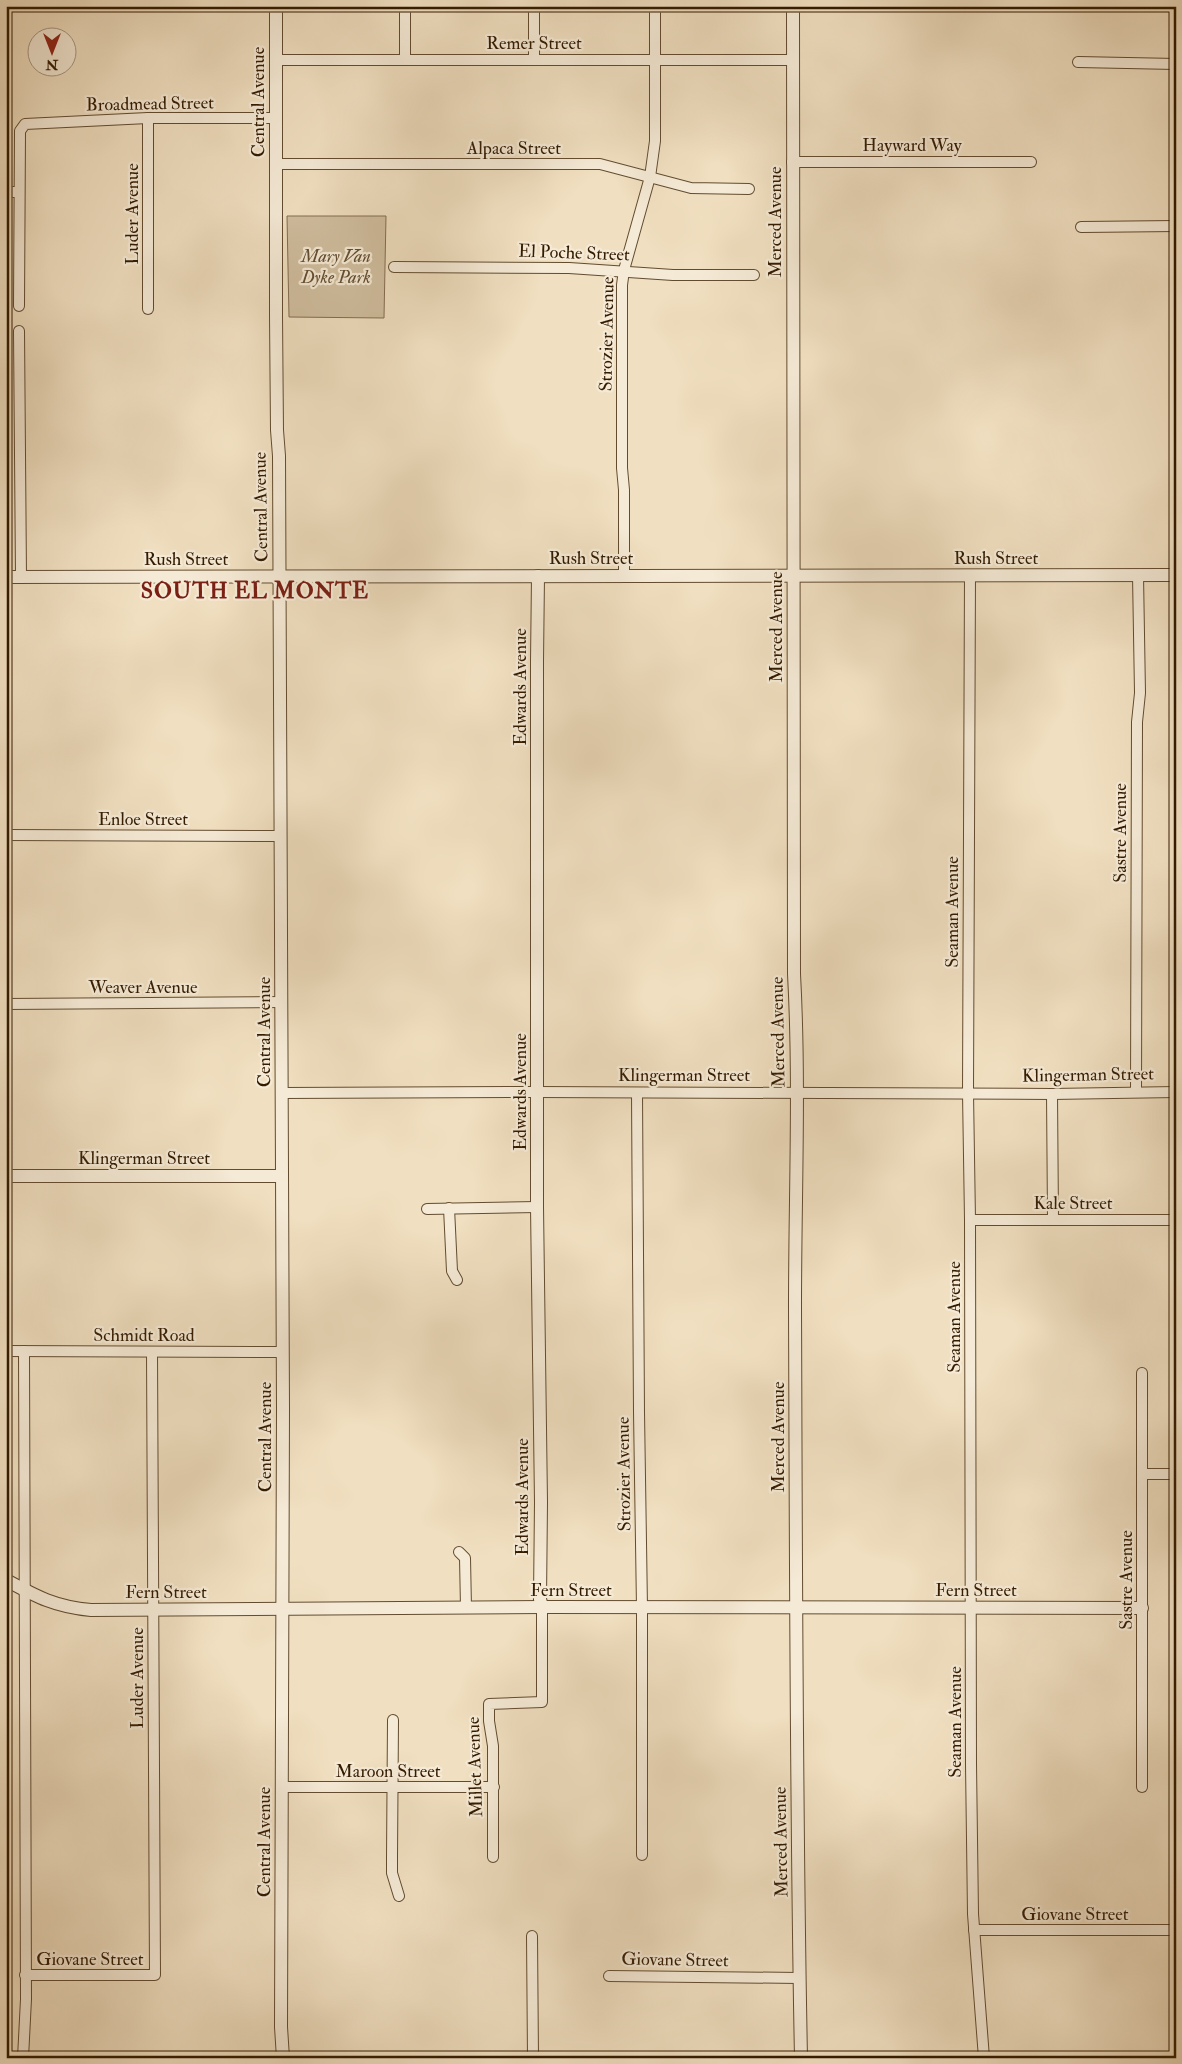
<svg xmlns="http://www.w3.org/2000/svg" width="1182" height="2064" viewBox="0 0 1182 2064" font-family="'IM FELL Double Pica',serif">
	<style>
		.green { fill: #d0be9f; stroke: #826c50 }
		.lines { fill: none; stroke-linecap: round; stroke-linejoin: round }
		.minor-casing { stroke: #624c30; stroke-width: 12 }
		.tertiary-casing { stroke: #624c30; stroke-width: 14 }
		.minor { stroke: #f5ead6; stroke-width: 10 }
		.tertiary { stroke: #f5ead6; stroke-width: 12 }
		.labels { text-anchor: middle; dominant-baseline: central; stroke-width: 4.5; stroke-linejoin: round; paint-order: stroke }
		.street-label { font-size: 18px; fill: #331b00; stroke: #f5ead6 }
		.park-label { font-size: 18px; font-style: italic; fill: #624c30; stroke: #f5ead6 }
		.district-label { font-size: 22px; font-weight: bold; letter-spacing: 1px; fill: #7a1f14; stroke: #f5ead6 }
	</style>
	<rect width="100%" height="100%" fill="#f0dfc0"/>
	<filter id="stains"><feTurbulence type="fractalNoise" baseFrequency=".004" numOctaves="4"/><feColorMatrix values="0 0 0 0 .2 0 0 0 0 .09 0 0 0 0 .02 0 0 0 .5 -.17"/></filter>
	<radialGradient id="worn" r=".72"><stop offset=".6" stop-color="#630" stop-opacity="0"/><stop offset="1" stop-color="#630" stop-opacity=".3"/></radialGradient>
	<polygon class="green" points="287,216 386,216 384,318 289,317"/>
	<g class="lines">
		<g class="minor-casing">
			<g id="minor">
				<polyline points="405,6 405,60"/>
				<polyline points="534,6 534,59"/>
				<polyline points="276,60 793,60"/>
				<polyline points="1078,62 1176,64"/>
				<polyline points="148,118 148,309"/>
				<polyline points="792,162 1031,162"/>
				<polyline points="276,164 600,164 691,188 749,189"/>
				<polyline points="6,192 19,192"/>
				<polyline points="1081,227 1176,226"/>
				<polyline points="394,267 569,268 673,275 754,275"/>
				<polyline points="19,306 20,131 25,124 148,118 276,118"/>
				<polyline points="19,331 21,577"/>
				<polyline points="970,575 968,1093 970,1220 971,1764 973,1914 984,2058"/>
				<polyline points="624,576 624,490 622,468 622,285 624,270 650,177 655,141 655,6"/>
				<polyline points="6,835 280,836"/>
				<polyline points="6,1004 281,1002"/>
				<polyline points="1136,1092 1137,722 1140,693 1138,575"/>
				<polyline points="281,1093 537,1092 1052,1094 1176,1092"/>
				<polyline points="637,1093 639,1412 642,1608 642,1855"/>
				<polyline points="1052,1094 1053,1219"/>
				<polyline points="449,1208 452,1271 457,1280"/>
				<polyline points="427,1209 537,1207"/>
				<polyline points="970,1220 1176,1220"/>
				<polyline points="6,1351 282,1352"/>
				<polyline points="1142,1373 1142,1787"/>
				<polyline points="1142,1474 1176,1474"/>
				<polyline points="459,1552 465,1558 466,1608"/>
				<polyline points="393,1720 392,1858 392,1873 399,1896"/>
				<polyline points="282,1787 494,1787"/>
				<polyline points="493,1857 493,1746 489,1721 489,1704 542,1702 542,1607"/>
				<polyline points="974,1930 1176,1930"/>
				<polyline points="532,1936 533,2058"/>
				<polyline points="25,1975 155,1975 152,1352"/>
				<polyline points="609,1976 799,1978"/>
				<polyline points="23,2058 26,1999 24,1351"/>
			</g>
		</g>
		<g class="tertiary-casing">
			<g id="tertiary">
				<polyline points="276,6 276,316 277,430 279,456 283,1409 281,2027 283,2058"/>
				<path d="M793,6L794,974C800,1084 795,1195 795,1306C796,1557 796,1807 801,2058"/>
				<polyline points="538,576 537,661 537,1207 541,1502 540,1599 542,1607"/>
				<polyline points="6,577 1176,575"/>
				<polyline points="6,1176 281,1176"/>
				<path d="M6,1580C37,1597 56,1607 91,1610L542,1607L1142,1608"/>
			</g>
		</g>
		<use href="#minor" class="minor"/>
		<use href="#tertiary" class="tertiary"/>
	</g>
	<g class="labels">
		<g class="street-label">
			<text x="534" y="43">Remer Street</text>
			<text transform="translate(258 102) rotate(-90)">Central Avenue</text>
			<text transform="translate(150 104) rotate(-1)">Broadmead Street</text>
			<text x="912" y="145">Hayward Way</text>
			<text x="514" y="148">Alpaca Street</text>
			<text transform="translate(132 214) rotate(-90)">Luder Avenue</text>
			<text transform="translate(775 222) rotate(-90)">Merced Avenue</text>
			<text transform="translate(574 253) rotate(2)">El Poche Street</text>
			<text transform="translate(607 334) rotate(-89)">Strozier Avenue</text>
			<text transform="translate(261 507) rotate(-91)">Central Avenue</text>
			<text x="591" y="558">Rush Street</text>
			<text x="996" y="558">Rush Street</text>
			<text x="186" y="559">Rush Street</text>
			<text transform="translate(776 627) rotate(-90)">Merced Avenue</text>
			<text transform="translate(520 687) rotate(-90)">Edwards Avenue</text>
			<text x="143" y="819">Enloe Street</text>
			<text transform="translate(1120 833) rotate(-90)">Sastre Avenue</text>
			<text transform="translate(952 912) rotate(-90)">Seaman Avenue</text>
			<text x="143" y="987">Weaver Avenue</text>
			<text transform="translate(264 1032) rotate(-90)">Central Avenue</text>
			<text transform="translate(778 1032) rotate(-91)">Merced Avenue</text>
			<text x="684" y="1075">Klingerman Street</text>
			<text transform="translate(1088 1075) rotate(-1)">Klingerman Street</text>
			<text transform="translate(520 1092) rotate(-90)">Edwards Avenue</text>
			<text x="144" y="1158">Klingerman Street</text>
			<text x="1073" y="1203">Kale Street</text>
			<text transform="translate(954 1317) rotate(-90)">Seaman Avenue</text>
			<text x="144" y="1335">Schmidt Road</text>
			<text transform="translate(265 1437) rotate(-90)">Central Avenue</text>
			<text transform="translate(778 1437) rotate(-90)">Merced Avenue</text>
			<text transform="translate(624 1474) rotate(-91)">Strozier Avenue</text>
			<text transform="translate(522 1497) rotate(-90)">Edwards Avenue</text>
			<text transform="translate(1126 1580) rotate(-90)">Sastre Avenue</text>
			<text x="571" y="1590">Fern Street</text>
			<text x="976" y="1590">Fern Street</text>
			<text x="166" y="1592">Fern Street</text>
			<text transform="translate(137 1678) rotate(-90)">Luder Avenue</text>
			<text transform="translate(955 1722) rotate(-90)">Seaman Avenue</text>
			<text transform="translate(475 1767) rotate(-92)">Millet Avenue</text>
			<text x="388" y="1771">Maroon Street</text>
			<text transform="translate(264 1842) rotate(-90)">Central Avenue</text>
			<text transform="translate(781 1842) rotate(-91)">Merced Avenue</text>
			<text x="1075" y="1914">Giovane Street</text>
			<text x="90" y="1959">Giovane Street</text>
			<text transform="translate(675 1960) rotate(1)">Giovane Street</text>
		</g>
		<g class="park-label">
			<text x="336" y="256">Mary Van<tspan x="336" dy="21">Dyke Park</tspan></text>
		</g>
		<g class="district-label">
			<text x="255" y="591">SOUTH EL MONTE</text>
		</g>
	</g>
	<rect width="1182" height="2064" fill="none" stroke="#f0dfc0" stroke-width="25"/>
	<rect x="8" y="8" width="1167" height="2049" fill="none" stroke="#331b00" stroke-width="2.5"/>
	<rect x="12" y="12" width="1157" height="2039" fill="none" stroke="#331b00"/>
	<g transform="translate(52 52) rotate(180)"><circle r="24" fill="#f5ead6" stroke="#a79780"/>
	<path d="M0-4L9 19L0 12L-9 19Z" fill="#8f2418"/>
	<text y="-8" font-size="14" font-weight="bold" text-anchor="middle" fill="#331b00">N</text>
	</g>
	<rect width="100%" height="100%" filter="url(#stains)"/>
	<rect width="100%" height="100%" fill="url(#worn)"/>
</svg>
